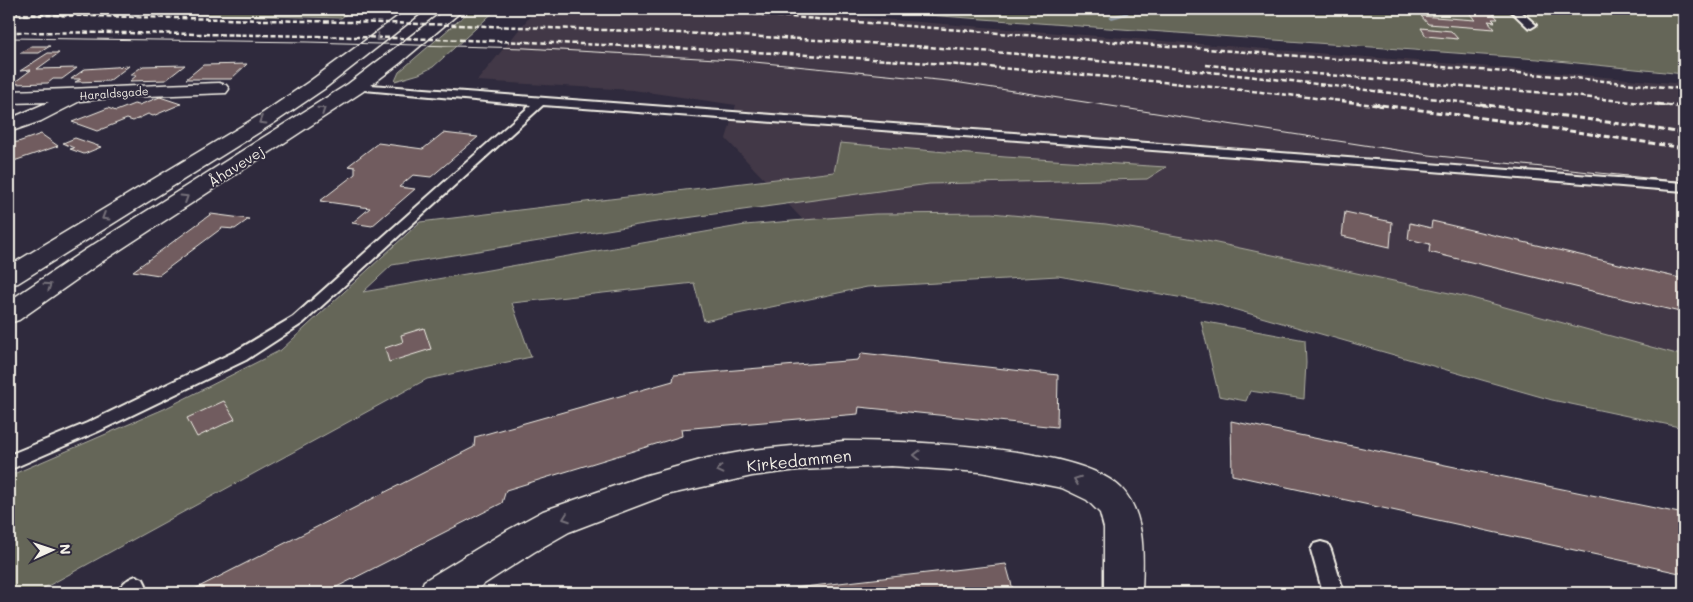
<svg xmlns="http://www.w3.org/2000/svg" width="1693" height="602" viewBox="0 0 1693 602" font-family="Mali,sans-serif">
	<style>
		.built { fill: #433947 }
		.green { fill: #656658; stroke: #acaca0 }
		.lines { fill: none; stroke-linecap: round; stroke-linejoin: round }
		.stream { fill: #919aa5; fill-rule: evenodd }
		.building { fill: #715c5f; stroke: #f4f1e8 }
		.lane-casing { stroke: #f4f1e8; stroke-width: 4 }
		.street-casing { stroke: #f4f1e8; stroke-width: 3 }
		.secondary-casing { stroke: #f4f1e8; stroke-width: 3 }
		.lane { fill: #2f2a3d; fill-rule: evenodd }
		.street { fill: #2f2a3d; fill-rule: evenodd }
		.secondary { fill: #2f2a3d; fill-rule: evenodd }
		.tram { stroke: #f4f1e8; stroke-width: 1 }
		.rail-far1 { stroke: #f4f1e8; stroke-width: 2.5; stroke-dasharray: 5 2.5; stroke-linecap: butt }
		.rail { stroke: #f4f1e8; stroke-width: 3; stroke-dasharray: 6 3; stroke-linecap: butt }
		.oneway { stroke: #747079 }
		.labels { text-anchor: middle; dominant-baseline: central; stroke-width: 4; stroke-linejoin: round; paint-order: stroke }
		.far-street-label { font-size: 11px; fill: #f4f1e8; stroke: #2f2a3d }
		.street-label { font-size: 14px; fill: #f4f1e8; stroke: #2f2a3d }
		.near-street-label { font-size: 16px; fill: #f4f1e8; stroke: #2f2a3d }
	</style>
	<rect width="100%" height="100%" fill="#2f2a3d"/>
	<filter id="ink" filterUnits="userSpaceOnUse"><feTurbulence type="fractalNoise" baseFrequency=".02" numOctaves="2"/><feDisplacementMap in="SourceGraphic" scale="10" xChannelSelector="R" yChannelSelector="G"/><feConvolveMatrix kernelMatrix="1 2 1 2 8 2 1 2 1" color-interpolation-filters="sRGB"/></filter>
	<g filter="url(#ink)">
		<polygon class="built" points="536,9 753,9 1468,65 1684,84 1684,387 1058,276 867,287 726,139 736,105 633,90 477,81"/>
		<g class="green">
			<polygon points="9,9 340,9 348,13 341,18"/>
			<polygon points="472,9 497,9 433,67 419,74 395,81 399,72"/>
			<polygon points="844,9 1684,9 1684,74 1538,59"/>
			<polygon points="840,143 1005,157 1166,167 1147,179 929,184 650,223 392,265 363,292 745,225 875,214 991,213 1106,224 1212,242 1468,297 1684,356 1684,428 1552,400 1212,303 1058,276 867,287 704,321 694,283 512,303 531,357 427,379 35,593 9,593 9,476 164,409 281,350 420,222 834,172"/>
			<polygon points="1201,321 1305,340 1306,363 1304,399 1250,391 1246,401 1219,396"/>
		</g>
		<g class="lines">
			<polygon class="stream" points="1126,9 1132,9 1127,15 1112,19 1109,17 1123,13"/>
		</g>
		<g class="building">
			<polygon points="1466,9 1491,11 1498,19 1492,19 1495,22 1488,21 1495,29 1428,24 1421,16 1475,20"/>
			<polygon points="1421,28 1451,31 1458,39 1426,36"/>
			<polygon points="31,46 50,46 39,53 20,53"/>
			<polygon points="48,53 59,53 37,69 77,68 62,79 53,79 48,83 12,84 31,70 20,71"/>
			<polygon points="247,64 231,79 186,79 203,65"/>
			<polygon points="185,65 166,80 130,81 137,75 130,75 143,66"/>
			<polygon points="129,66 109,81 75,82 81,79 71,79 85,69"/>
			<polygon points="160,97 181,104 153,116 148,114 133,121 127,119 97,131 72,122 108,108 116,111 134,104 139,105"/>
			<polygon points="443,133 478,137 431,177 413,175 399,187 415,189 372,226 352,223 370,208 320,201 355,174 355,167 348,166 378,143 423,149"/>
			<polygon points="41,134 58,146 11,162 9,160 9,143 18,142"/>
			<polygon points="75,138 101,147 84,154 70,149 74,148 63,143"/>
			<polygon points="1345,212 1392,222 1390,247 1342,236"/>
			<polygon points="211,214 249,219 235,229 222,228 159,275 133,271"/>
			<polygon points="1432,221 1684,279 1684,313 1429,252 1430,244 1408,239 1410,223 1431,228"/>
			<polygon points="424,328 431,349 389,362 385,348 403,342 401,335"/>
			<polygon points="862,353 1058,375 1057,427 859,407 858,414 681,429 682,436 506,490 502,503 325,593 187,593 474,447 475,437 673,381 674,375 858,360"/>
			<polygon points="224,401 235,419 197,437 187,418"/>
			<polygon points="1231,421 1684,514 1684,574 1232,475"/>
			<polygon points="1006,564 1014,593 795,593 795,588"/>
		</g>
		<g class="lines">
			<g class="lane-casing">
				<g id="lane">
					<polygon points="1509,9 1518,9 1536,25 1531,28 1528,27"/>
					<polygon points="357,84 1684,183 1684,191 1344,164 543,105 303,323 246,360 99,431 9,470 9,455 87,423 234,352 293,317 531,105 353,89 352,87 353,85"/>
					<polygon points="1321,542 1328,544 1331,550 1344,593 1323,593 1311,550 1314,544"/>
					<path d="M136,576L143,579L146,585L141,593H118C121,584 127,579 136,576Z"/>
				</g>
			</g>
			<g class="street-casing">
				<g id="street">
					<path d="M219,83L226,85L229,89L226,93L122,97L80,101L41,121L9,132V119L49,102L9,103V91C79,89 149,85 219,83Z"/>
					<path d="M844,441C905,441 1078,445 1121,488C1147,515 1143,559 1142,593H1104V528L1100,513L1087,500L1062,488L981,472L891,466L798,470L752,476L666,495L569,532L534,552L470,593H419L424,581L508,530L543,511L640,477L708,458L752,450Z"/>
				</g>
			</g>
			<g class="secondary-casing">
				<g id="secondary">
					<polygon points="408,9 426,9 324,89 274,123 18,283 9,285 9,266 260,115 310,81"/>
					<polygon points="446,9 464,9 400,63 362,92 103,261 19,320 9,323 9,301 85,250 348,84"/>
				</g>
			</g>
			<use href="#lane" class="lane"/>
			<use href="#street" class="street"/>
			<use href="#secondary" class="secondary"/>
			<polyline class="tram" points="9,38 307,42 525,48 734,60 948,81 1429,155 1684,182"/>
			<g class="rail-far1">
				<polyline points="687,9 1545,75 1684,89"/>
				<path d="M9,14C290,21 571,25 851,42C1064,55 1278,77 1489,106"/>
				<path d="M9,32C470,35 925,50 1383,106"/>
				<polyline points="1206,65 1535,92 1670,106"/>
			</g>
			<g class="rail">
				<polyline points="1373,104 1476,117 1684,148"/>
				<polyline points="1480,104 1684,133"/>
				<polyline points="1657,104 1684,107"/>
			</g>
		</g>
		<defs><path id="oneway-chevron" d="M-2-3.5L2.5 0L-2 3.5" fill="none" stroke-width="1.6" stroke-linecap="round" stroke-linejoin="round" transform="scale(1.25)"/></defs>
		<g class="oneway">
			<use href="#oneway-chevron" transform="translate(379 38) rotate(143)"/>
			<use href="#oneway-chevron" transform="translate(322 110) rotate(-34)"/>
			<use href="#oneway-chevron" transform="translate(262 121) rotate(148)"/>
			<use href="#oneway-chevron" transform="translate(185 198) rotate(-32)"/>
			<use href="#oneway-chevron" transform="translate(105 217) rotate(148)"/>
			<use href="#oneway-chevron" transform="translate(48 286) rotate(-34)"/>
			<use href="#oneway-chevron" transform="translate(917 455) rotate(-179)"/>
			<use href="#oneway-chevron" transform="translate(720 470) rotate(167)"/>
			<use href="#oneway-chevron" transform="translate(1077 480) rotate(-159)"/>
			<use href="#oneway-chevron" transform="translate(566 518) rotate(160)"/>
		</g>
	</g>
	<g class="labels">
		<g class="far-street-label">
			<text transform="translate(114 93) rotate(-4)">Haraldsgade</text>
		</g>
		<g class="street-label">
			<text transform="translate(236 166) rotate(-32)">Åhavevej</text>
		</g>
		<g class="near-street-label">
			<text transform="translate(799 460) rotate(-6)">Kirkedammen</text>
		</g>
	</g>
	<rect width="1693" height="602" fill="none" stroke="#2f2a3d" stroke-width="30"/>
	<rect x="15" y="15" width="1663" height="572" fill="none" stroke="#f4f1e8" stroke-width="2" filter="url(#ink)"/>
	<g transform="translate(52 550) rotate(87)" stroke="#2f2a3d" stroke-width="4" paint-order="stroke">
	<path d="M0-4L9 19L0 12L-9 19Z" fill="#f4f1e8"/>
	<text y="-8" font-size="14" font-weight="bold" text-anchor="middle" fill="#f4f1e8">N</text>
	</g>
</svg>
